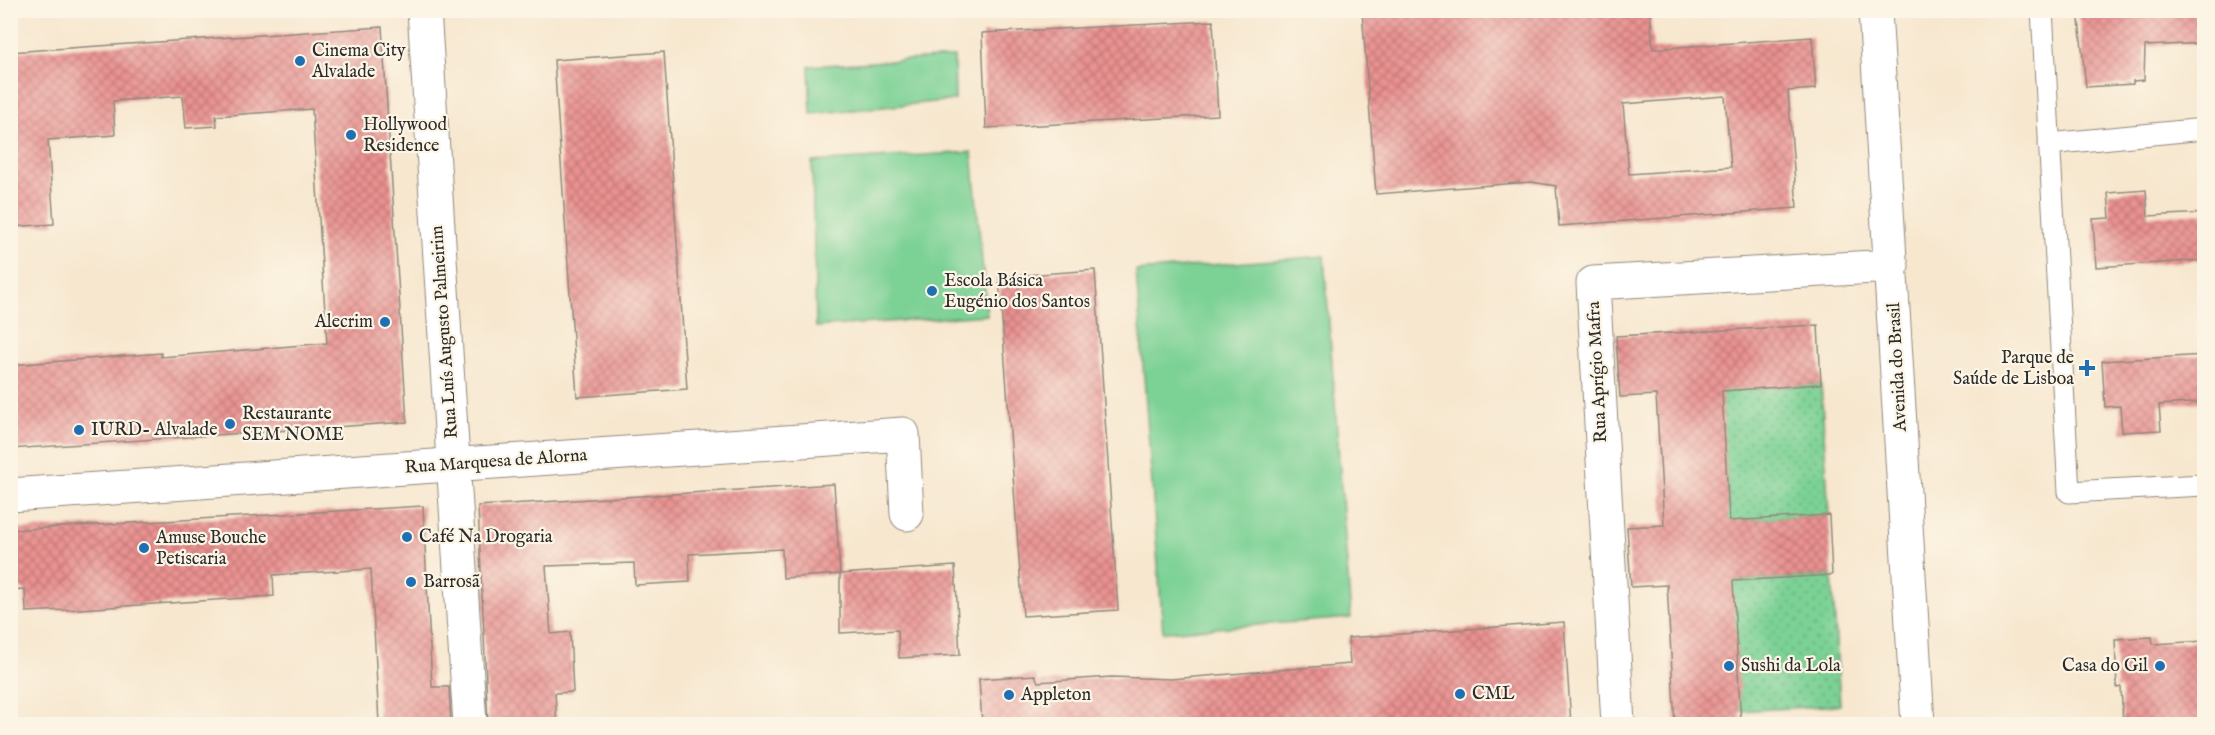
<svg xmlns="http://www.w3.org/2000/svg" width="2215" height="735" viewBox="0 0 2215 735" font-family="'IM FELL English',serif">
	<style>
		.grass { fill: url(#grass-dots); stroke: #537e60; stroke-width: 1.5 }
		.park { fill: #7bd195; stroke: #537e60; stroke-width: 1.5 }
		.building { fill: url(#building-cross-hatch); fill-rule: evenodd }
		.lines { fill: none; stroke-linecap: round; stroke-linejoin: round }
		.service-casing { stroke: #91897d; stroke-width: 23 }
		.minor-casing { stroke: #91897d; stroke-width: 35 }
		.secondary-casing { stroke: #91897d; stroke-width: 35 }
		.service { stroke: #fff; stroke-width: 21 }
		.minor { stroke: #fff; stroke-width: 33 }
		.secondary { stroke: #fff; stroke-width: 33 }
		.poi-dot { fill: #1f6fb2; stroke: #fcf5e5; stroke-width: 2 }
		.labels { text-anchor: middle; dominant-baseline: central; stroke-width: 4.5; stroke-linejoin: round; paint-order: stroke }
		.poi-label { font-size: 18px; fill: #2b2b2b; stroke: #fcf5e5; text-anchor: start }
		.street-label { font-size: 18px; fill: #2b2b2b; stroke: #fcf5e5 }
	</style>
	<defs>
		<pattern id="grass-dots" width="8" height="8" patternUnits="userSpaceOnUse" patternTransform="scale(1.5)"><rect width="8" height="8" fill="#7bd195"/><path d="M2 2h.1M6 6h.1" fill="none" stroke="#65aa7a" stroke-width="1.8" stroke-linecap="round"/></pattern>
		<pattern id="building-cross-hatch" width="8" height="8" patternUnits="userSpaceOnUse" patternTransform="scale(1.5)"><rect width="8" height="8" fill="#ea9291"/><path d="M0 0l8 8M0 8l8-8" fill="none" stroke="#be7777"/></pattern>
	</defs>
	<rect width="100%" height="100%" fill="#fcf5e5"/>
	<filter id="ink" filterUnits="userSpaceOnUse"><feTurbulence type="fractalNoise" baseFrequency=".0167" numOctaves="2"/><feDisplacementMap in="SourceGraphic" scale="12" xChannelSelector="R" yChannelSelector="G"/><feConvolveMatrix kernelMatrix="1 2 1 2 8 2 1 2 1" color-interpolation-filters="sRGB"/></filter>
	<filter id="wash" filterUnits="userSpaceOnUse"><feTurbulence type="fractalNoise" baseFrequency=".008" numOctaves="4" result="noise"/><feDisplacementMap in="SourceGraphic" scale="24" xChannelSelector="R" yChannelSelector="G"/><feGaussianBlur stdDeviation="1.35" result="paint"/><feColorMatrix in="noise" values="0 0 0 0 0 0 0 0 0 0 0 0 0 0 0 0 0 1.4 0 .05"/><feComposite in="paint" operator="in"/></filter>
	<g filter="url(#wash)">
		<rect width="100%" height="100%" fill="#f7e7cf"/>
		<g class="grass">
			<polygon points="1821,384 1829,515 1717,522 1728,508 1726,465 1710,391"/>
			<polygon points="1832,575 1840,705 1739,711 1736,636 1721,582"/>
		</g>
		<g class="park">
			<polygon points="954,57 955,100 811,114 809,66"/>
			<polygon points="972,152 987,315 816,327 812,162"/>
			<polygon points="1324,256 1351,618 1163,632 1136,271"/>
		</g>
		<g id="blocks">
			<g class="building">
				<path d="M1362,10H1650L1653,49L1812,37L1816,89L1788,91L1797,208L1559,226L1556,186L1531,182L1376,194ZM1725,96L1731,167L1629,174L1623,104Z"/>
				<polygon points="2078,10 2205,10 2205,43 2145,46 2144,80 2133,81 2133,84 2086,87"/>
				<polygon points="1213,21 1218,115 986,128 982,33"/>
				<polygon points="382,27 407,422 10,449 12,365 161,353 161,357 327,343 312,109 216,116 217,126 186,128 183,96 113,101 115,135 48,140 54,224 10,227 10,52"/>
				<polygon points="664,52 687,389 577,397 554,60"/>
				<polygon points="2146,190 2148,216 2205,213 2205,260 2096,267 2093,219 2110,218 2108,193"/>
				<polygon points="1095,270 1118,610 1023,616 999,277"/>
				<polygon points="1818,325 1821,384 1722,391 1726,465 1729,521 1829,515 1832,575 1733,581 1741,724 1675,724 1667,585 1631,587 1627,527 1664,525 1656,395 1620,397 1616,336"/>
				<polygon points="2205,355 2205,402 2159,405 2161,430 2122,432 2120,406 2105,407 2102,361"/>
				<polygon points="834,484 840,574 783,578 782,549 689,554 690,582 635,585 634,563 546,566 551,634 570,632 573,692 555,693 557,724 488,724 478,506"/>
				<polygon points="423,506 432,687 449,687 451,724 379,724 371,569 273,575 274,596 65,610 26,612 25,589 10,590 10,530"/>
				<polygon points="955,566 960,655 899,658 898,630 840,633 840,574"/>
				<polygon points="1564,622 1571,724 982,724 979,679 1035,675 1038,682 1111,677 1171,679 1350,664 1348,638"/>
				<polygon points="2152,637 2153,644 2205,641 2205,724 2123,724 2121,687 2117,688 2115,639"/>
			</g>
		</g>
	</g>
	<g filter="url(#ink)">
		<use href="#blocks" fill-opacity="0" stroke="#91897d" stroke-width="1.5"/>
		<g class="lines">
			<g class="service-casing">
				<g id="service">
					<polyline points="2042,10 2069,492 2204,485"/>
					<polyline points="2049,144 2204,129"/>
				</g>
			</g>
			<g class="minor-casing">
				<g id="minor">
					<polyline points="424,10 470,724"/>
					<polyline points="10,495 903,434 907,514"/>
					<polyline points="1618,724 1593,283 1892,266"/>
				</g>
			</g>
			<g class="secondary-casing">
				<polyline id="secondary" points="1875,10 1918,724"/>
			</g>
			<use href="#service" class="service"/>
			<use href="#minor" class="minor"/>
			<use href="#secondary" class="secondary"/>
		</g>
	</g>
	<g class="poi-dot">
		<circle cx="300" cy="61" r="6"/>
		<circle cx="351" cy="135" r="6"/>
		<circle cx="932" cy="291" r="6"/>
		<circle cx="385" cy="322" r="6"/>
		<path d="M2084 359h6v6h6v6h-6v6h-6v-6h-6v-6h6z"/>
		<circle cx="230" cy="424" r="6"/>
		<circle cx="79" cy="430" r="6"/>
		<circle cx="407" cy="537" r="6"/>
		<circle cx="144" cy="548" r="6"/>
		<circle cx="411" cy="582" r="6"/>
		<circle cx="1729" cy="666" r="6"/>
		<circle cx="2160" cy="666" r="6"/>
		<circle cx="1460" cy="694" r="6"/>
		<circle cx="1009" cy="695" r="6"/>
	</g>
	<g class="labels">
		<g class="poi-label">
			<text x="312" y="51">Cinema City<tspan x="312" dy="21">Alvalade</tspan></text>
			<text x="363" y="125">Hollywood<tspan x="363" dy="21">Residence</tspan></text>
			<text x="944" y="281">Escola Básica<tspan x="944" dy="21">Eugénio dos Santos</tspan></text>
			<text x="373" y="322" text-anchor="end">Alecrim</text>
			<text x="2074" y="358" text-anchor="end">Parque de<tspan x="2074" dy="21">Saúde de Lisboa</tspan></text>
			<text x="242" y="414">Restaurante<tspan x="242" dy="21">SEM NOME</tspan></text>
			<text x="91" y="430">IURD- Alvalade</text>
			<text x="419" y="537">Café Na Drogaria</text>
			<text x="156" y="538">Amuse Bouche<tspan x="156" dy="21">Petiscaria</tspan></text>
			<text x="423" y="582">Barrosã</text>
			<text x="1741" y="666">Sushi da Lola</text>
			<text x="2148" y="666" text-anchor="end">Casa do Gil</text>
			<text x="1472" y="694">CML</text>
			<text x="1021" y="695">Appleton</text>
		</g>
		<g class="street-label">
			<text transform="translate(445 332) rotate(-94)">Rua Luís Augusto Palmeirim</text>
			<text transform="translate(1898 367) rotate(-93)">Avenida do Brasil</text>
			<text transform="translate(1598 372) rotate(-93)">Rua Aprígio Mafra</text>
			<text transform="translate(496 462) rotate(-4)">Rua Marquesa de Alorna</text>
		</g>
	</g>
	<rect width="2215" height="735" fill="none" stroke="#fcf5e5" stroke-width="36"/>
</svg>
